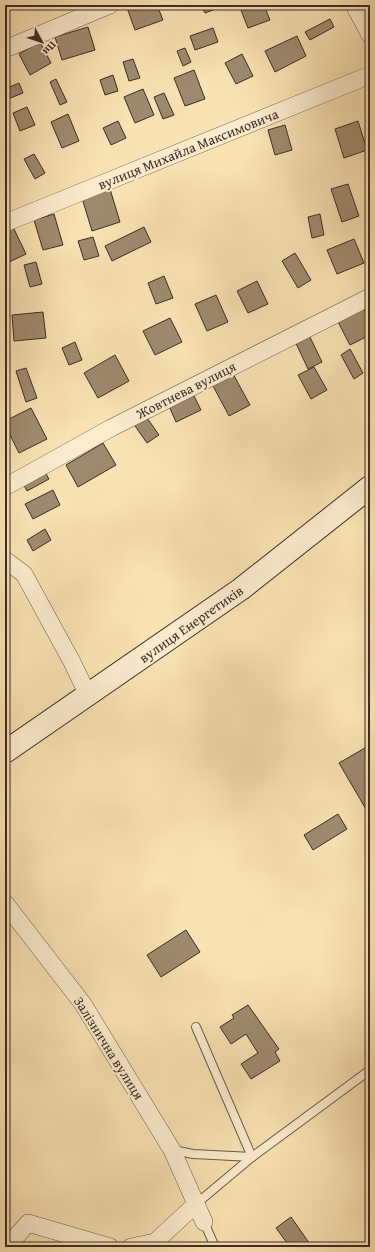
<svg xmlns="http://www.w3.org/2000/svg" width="375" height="1252" viewBox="0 0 375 1252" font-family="'Gentium Book Plus',serif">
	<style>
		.building { fill: #9e8b6f; stroke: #3c2c26 }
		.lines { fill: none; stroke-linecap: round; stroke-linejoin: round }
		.service-casing { stroke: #6b5a49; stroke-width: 10 }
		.minor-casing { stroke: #6b5a49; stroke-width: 18 }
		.secondary-casing { stroke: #3c2c26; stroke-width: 24 }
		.service { stroke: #fbecce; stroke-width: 8 }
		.minor { stroke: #fbecce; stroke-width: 17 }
		.secondary { stroke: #fbecce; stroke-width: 22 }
		.labels { text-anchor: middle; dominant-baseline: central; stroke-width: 4; stroke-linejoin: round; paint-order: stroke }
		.street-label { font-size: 14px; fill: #3c2c26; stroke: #fbecce }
	</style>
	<rect width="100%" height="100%" fill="#f9e2b3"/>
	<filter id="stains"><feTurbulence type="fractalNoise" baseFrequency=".005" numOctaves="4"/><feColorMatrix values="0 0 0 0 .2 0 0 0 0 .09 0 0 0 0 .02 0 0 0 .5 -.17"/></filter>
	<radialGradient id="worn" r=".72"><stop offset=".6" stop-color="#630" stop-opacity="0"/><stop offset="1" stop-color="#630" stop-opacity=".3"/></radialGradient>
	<g class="building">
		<polygon points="126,5 157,5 163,20 135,30"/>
		<polygon points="201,5 226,5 205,13"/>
		<polygon points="239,5 264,5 270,20 248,28"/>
		<polygon points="330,19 334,27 310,40 305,32"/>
		<polygon points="88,27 95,50 62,60 55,37"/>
		<polygon points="213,28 218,42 195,50 190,36"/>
		<polygon points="297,36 306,56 275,72 265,51"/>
		<polygon points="40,42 51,63 30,75 19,54"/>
		<polygon points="185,48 191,62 183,66 177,51"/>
		<polygon points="242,54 253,76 236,84 225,63"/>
		<polygon points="133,59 140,78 129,81 123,62"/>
		<polygon points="194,70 205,99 185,106 174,78"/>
		<polygon points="113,75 118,91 105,95 100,80"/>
		<polygon points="56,79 67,102 60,105 50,82"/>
		<polygon points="19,83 23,93 5,100 5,89"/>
		<polygon points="143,89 154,115 135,123 124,97"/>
		<polygon points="164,93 174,115 163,119 154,97"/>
		<polygon points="27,107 35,125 20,131 13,113"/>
		<polygon points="68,114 79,141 62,148 51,122"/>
		<polygon points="118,121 126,138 111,145 103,128"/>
		<polygon points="358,121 367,150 344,158 335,129"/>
		<polygon points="285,125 292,150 275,155 268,130"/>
		<polygon points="34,154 45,173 35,179 24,159"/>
		<polygon points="348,184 359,216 342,222 331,189"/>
		<polygon points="110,189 120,222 92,231 82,198"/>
		<polygon points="54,214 63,245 43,250 34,220"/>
		<polygon points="320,214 324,235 312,238 308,217"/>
		<polygon points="13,227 26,254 5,264 5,230"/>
		<polygon points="144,227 151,242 112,261 105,246"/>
		<polygon points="93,237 99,256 84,260 78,241"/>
		<polygon points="354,239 364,263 337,274 327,250"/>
		<polygon points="295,253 311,280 298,288 282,261"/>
		<polygon points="36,262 42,284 30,287 24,265"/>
		<polygon points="164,276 173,298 156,304 148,283"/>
		<polygon points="257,281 268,304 248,313 237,291"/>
		<polygon points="216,295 228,322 207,331 195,304"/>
		<polygon points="363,307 370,321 370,335 350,345 337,320"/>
		<polygon points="43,312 46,338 14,341 12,315"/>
		<polygon points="170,318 182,342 155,355 143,331"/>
		<polygon points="308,333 322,362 308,369 294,339"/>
		<polygon points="75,342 82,360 69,365 62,348"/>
		<polygon points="350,349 363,373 354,379 341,355"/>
		<polygon points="115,355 129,381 98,398 84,373"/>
		<polygon points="314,367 327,390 311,399 298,375"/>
		<polygon points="26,368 37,398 26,402 16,371"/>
		<polygon points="232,372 250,405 229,416 212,384"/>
		<polygon points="193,394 201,410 176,422 169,406"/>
		<polygon points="31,408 47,439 19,453 5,425 5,421"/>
		<polygon points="145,415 159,435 147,443 133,423"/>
		<polygon points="103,443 116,465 78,487 66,465"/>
		<polygon points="43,469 49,479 27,491 22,481"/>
		<polygon points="53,490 60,505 33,519 25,504"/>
		<polygon points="45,529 51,540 33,551 27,540"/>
		<polygon points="370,745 370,816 339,763"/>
		<polygon points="338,814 347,829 313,850 304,835"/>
		<polygon points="186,930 200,952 161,977 147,955"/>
		<polygon points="248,1005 279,1049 275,1052 280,1061 251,1079 241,1064 258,1053 246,1034 231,1044 220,1027 234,1018 232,1015"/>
		<polygon points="291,1217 312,1247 290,1247 276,1228"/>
	</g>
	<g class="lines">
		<g class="service-casing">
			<g id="service">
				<polyline points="173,1150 193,1154 252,1157 196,1027"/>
				<polyline points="196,1204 252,1157 370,1070"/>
				<polyline points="204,1222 215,1247"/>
			</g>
		</g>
		<g class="minor-casing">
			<g id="minor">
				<polyline points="354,5 370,35"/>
				<polyline points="5,49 110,5"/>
				<polyline points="5,223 370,75"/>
				<polyline points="5,487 111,428 370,297"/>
				<polyline points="5,560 24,574 72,662 88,695"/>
				<polyline points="5,903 83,1004 172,1150 204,1222"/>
				<polyline points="7,1247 28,1223 110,1247"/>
				<polyline points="131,1247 155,1242 196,1204"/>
			</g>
		</g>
		<g class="secondary-casing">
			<polyline id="secondary" points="5,752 241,589 370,487"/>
		</g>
		<use href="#service" class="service"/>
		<use href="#minor" class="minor"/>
		<use href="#secondary" class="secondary"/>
	</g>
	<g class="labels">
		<g class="street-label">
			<text transform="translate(188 149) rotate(-22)">вулиця Михайла Максимовича</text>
			<text transform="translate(186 390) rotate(-27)">Жовтнева вулиця</text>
			<text transform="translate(191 624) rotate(-35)">вулиця Енергетиків</text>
			<text transform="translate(109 1048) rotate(58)">Залізнична вулиця</text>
		</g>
	</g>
	<rect width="375" height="1252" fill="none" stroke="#f9e2b3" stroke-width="20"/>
	<rect x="6" y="6" width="363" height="1240" fill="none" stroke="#3c2c26" stroke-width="2"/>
	<rect x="10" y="10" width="355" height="1232" fill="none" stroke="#3c2c26"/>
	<g transform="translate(42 42) rotate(130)" stroke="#fbecce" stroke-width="3" paint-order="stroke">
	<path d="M0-3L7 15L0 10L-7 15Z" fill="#3c2c26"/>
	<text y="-6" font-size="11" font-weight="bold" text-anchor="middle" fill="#3c2c26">Пн</text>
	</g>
	<rect width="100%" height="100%" filter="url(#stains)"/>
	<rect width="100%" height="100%" fill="url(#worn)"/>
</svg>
